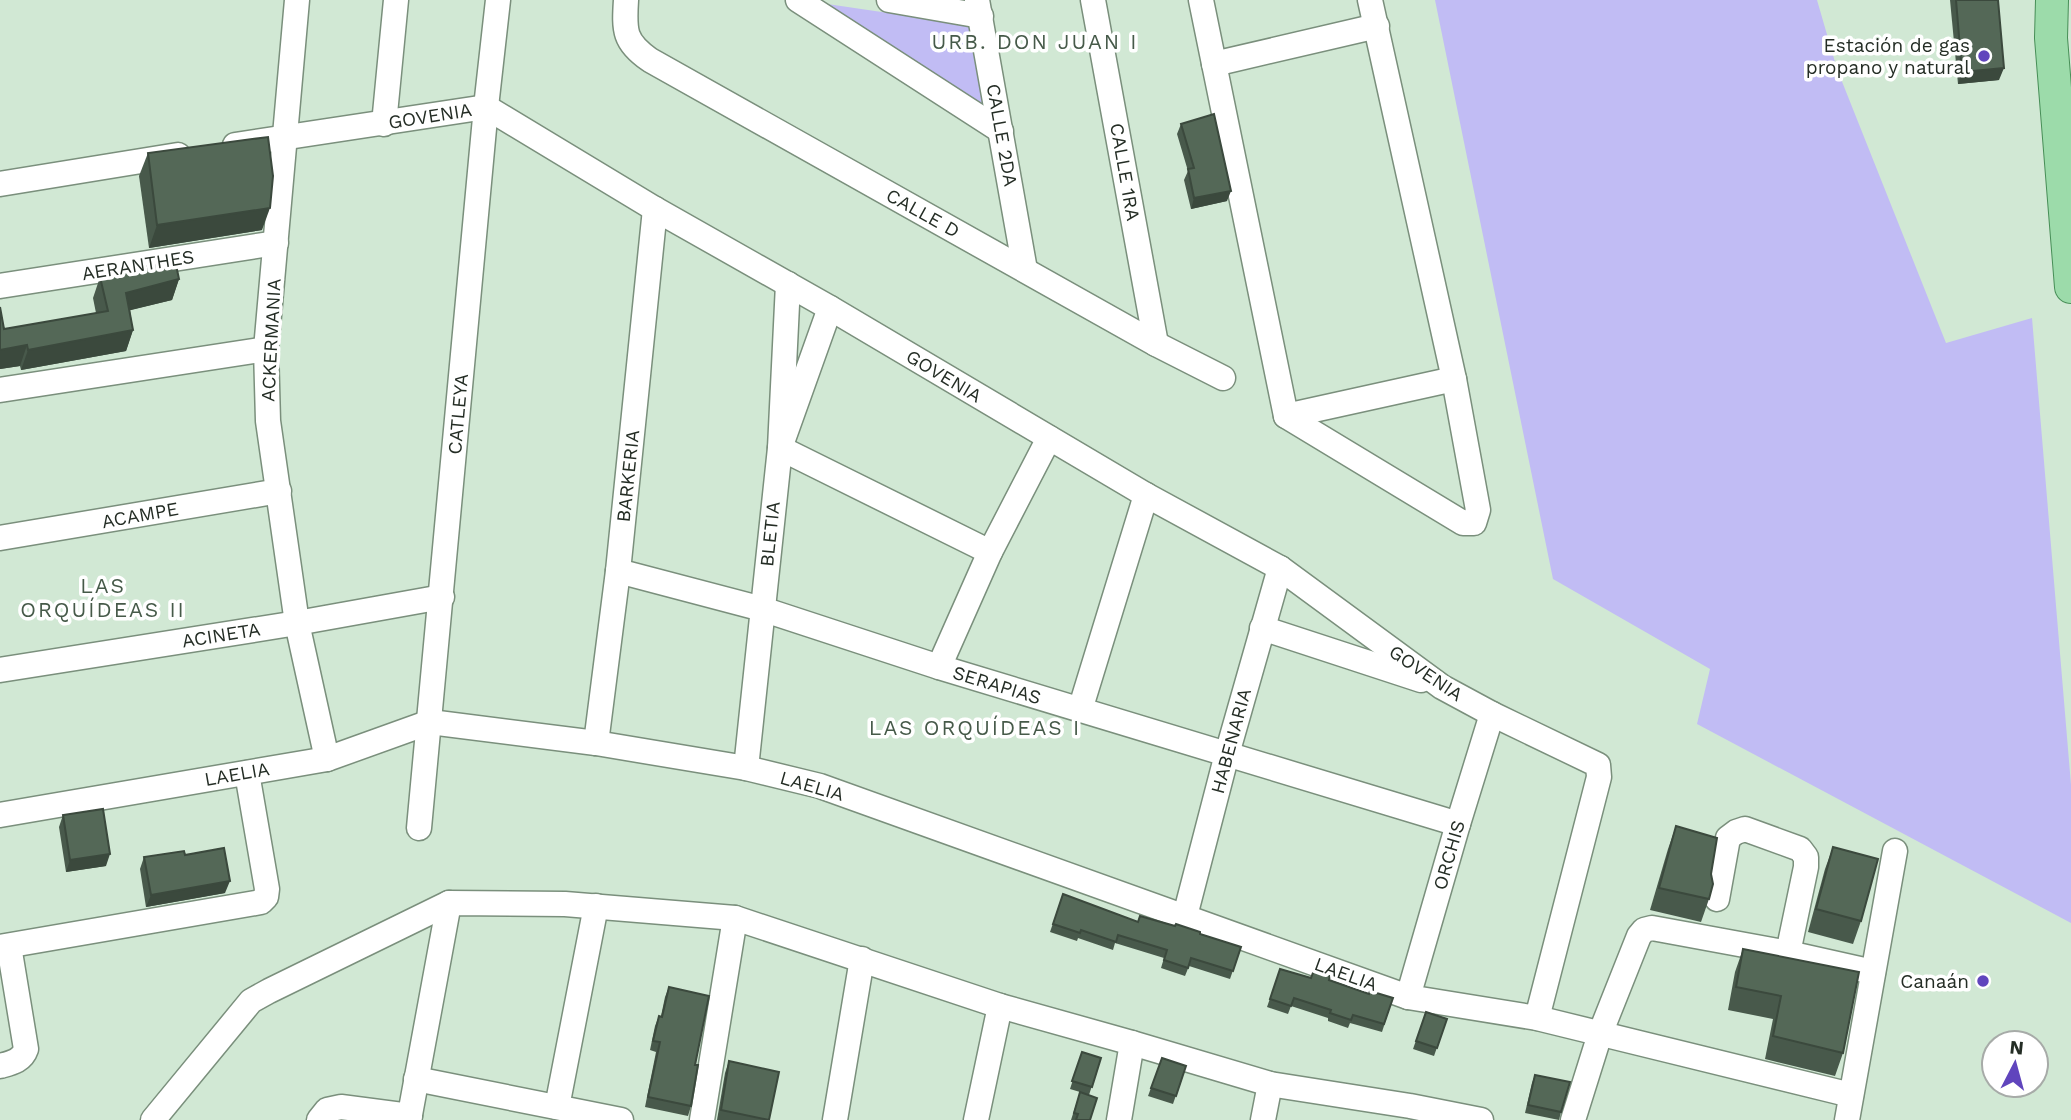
<svg xmlns="http://www.w3.org/2000/svg" width="2071" height="1120" viewBox="0 0 2071 1120" font-family="'Work Sans',sans-serif">
	<style>
		.green { fill: #c1bcf4 }
		.lines { fill: none; stroke-linecap: round; stroke-linejoin: round }
		.minor-casing { stroke: #7a8f7c; stroke-width: 27 }
		.major-casing { stroke: #478e57; stroke-width: 34 }
		.minor { stroke: #fff; stroke-width: 24 }
		.major { stroke: #9cdbaa; stroke-width: 32 }
		.wall { fill: #48594b }
		.shaded-wall { fill: #3b493d }
		.building { fill: #546857; stroke: #3b493d; stroke-width: 2 }
		.poi-dot { fill: #6045bd; stroke: #fff; stroke-width: 2.5 }
		.labels { text-anchor: middle; dominant-baseline: central; stroke-width: 7; stroke-linejoin: round; paint-order: stroke }
		.poi-label { font-size: 19px; fill: #242d25; stroke: #fff; text-anchor: end }
		.street-label { font-size: 19px; fill: #242d25; stroke: #fff }
		.neighbourhood-label { font-size: 21px; letter-spacing: 2px; fill: #465a49; stroke: #fff }
	</style>
	<rect width="100%" height="100%" fill="#d1e8d4"/>
	<g class="green">
		<polygon points="800,0 970,25 983,108"/>
		<polygon points="1435,0 1817,0 1837,69 1946,343 2032,318 2071,785 2071,923 1697,724 1710,669 1553,579"/>
	</g>
	<g class="lines">
		<g class="minor-casing">
			<g id="minor">
				<polyline points="297,0 266,349 268,421 297,623 327,759"/>
				<path d="M626,0C624,31 624,42 650,60L1156,344L1223,378"/>
				<polyline points="798,0 1001,131"/>
				<polyline points="889,0 981,16"/>
				<polyline points="977,0 1025,270"/>
				<polyline points="1093,0 1156,344"/>
				<polyline points="1201,0 1286,416 1463,523 1474,523 1478,510 1454,379 1370,0"/>
				<polyline points="1214,64 1377,26"/>
				<polyline points="384,124 396,0"/>
				<polyline points="235,145 486,107 655,209 830,308 1146,495 1280,568 1442,687 1492,714 1598,765 1599,777 1537,1018"/>
				<polyline points="0,184 178,155"/>
				<polyline points="788,284 780,448 990,552"/>
				<polyline points="0,286 276,243"/>
				<polyline points="0,390 266,349"/>
				<polyline points="1286,416 1454,379"/>
				<polyline points="0,538 279,491"/>
				<polyline points="618,571 762,609 939,667 1458,824"/>
				<polyline points="1262,628 1421,680"/>
				<polyline points="939,667 990,552 1049,438"/>
				<polyline points="0,670 297,623 442,597"/>
				<polyline points="1080,710 1146,495"/>
				<polyline points="596,743 618,571 655,209"/>
				<polyline points="746,768 780,448 830,308"/>
				<polyline points="0,815 327,759 430,722 596,743 746,768 820,786 1408,997 1537,1018 1851,1095"/>
				<polyline points="419,828 486,107 498,0"/>
				<polyline points="1717,899 1728,838 1736,832 1745,829 1800,849 1806,857 1806,867 1788,953"/>
				<polyline points="1185,916 1227,754 1280,568"/>
				<polyline points="0,947 261,902 266,897 267,889 247,773"/>
				<polyline points="1408,997 1458,824 1492,714"/>
				<path d="M0,1066C11,1063 22,1061 26,1049L9,946"/>
				<polyline points="416,1079 621,1120"/>
				<polyline points="557,1107 596,906"/>
				<polyline points="153,1120 251,1001 269,991 449,903 565,904 735,918 1000,1006 1132,1043 1270,1084 1410,1106 1481,1120"/>
				<polyline points="319,1120 327,1110 341,1107 410,1116"/>
				<polyline points="409,1120 449,903"/>
				<polyline points="702,1120 735,918"/>
				<polyline points="835,1120 862,959"/>
				<polyline points="976,1120 1000,1006"/>
				<polyline points="1119,1120 1132,1043"/>
				<polyline points="1263,1120 1270,1084"/>
				<polyline points="1573,1120 1600,1034 1639,936 1644,930 1652,928 1788,953 1873,972"/>
				<polyline points="1847,1120 1895,851"/>
			</g>
		</g>
		<g class="major-casing">
			<polyline id="major" points="2052,0 2051,38 2071,287"/>
		</g>
		<use href="#minor" class="minor"/>
		<use href="#major" class="major"/>
	</g>
	<g class="wall">
		<polygon points="1950,0 1998,0 1999,80 1958,84"/>
		<polygon points="1181,124 1227,201 1191,209 1184,180 1188,171 1177,134"/>
		<polygon points="148,153 262,230 149,248 139,176"/>
		<polygon points="100,277 179,279 172,300 130,310 133,330 126,351 21,370 20,366 0,369 0,307 4,329 96,313 93,298"/>
		<polygon points="63,815 106,866 66,872 59,827"/>
		<polygon points="1676,826 1711,874 1709,899 1701,922 1650,910 1668,849"/>
		<polygon points="1833,847 1861,921 1853,944 1808,932 1825,869"/>
		<polygon points="185,855 225,893 146,907 140,869 144,857"/>
		<polygon points="1063,894 1138,922 1200,934 1241,947 1230,979 1189,966 1185,976 1161,968 1164,958 1115,943 1113,950 1078,938 1077,941 1050,932"/>
		<polygon points="1743,949 1843,1053 1835,1076 1765,1059 1773,1019 1728,1010 1735,972"/>
		<polygon points="1280,969 1311,978 1329,980 1369,994 1393,998 1382,1032 1350,1023 1348,1028 1328,1021 1328,1018 1291,1006 1288,1014 1267,1007"/>
		<polygon points="669,987 695,1065 691,1106 688,1116 645,1107 656,1052 650,1050 655,1026 659,1016 661,1016 665,997"/>
		<polygon points="1426,1012 1447,1019 1434,1056 1413,1049"/>
		<polygon points="1082,1052 1101,1058 1089,1095 1090,1120 1071,1120 1080,1092 1070,1089"/>
		<polygon points="1162,1058 1186,1066 1173,1104 1148,1096"/>
		<polygon points="729,1061 769,1120 717,1120 725,1073"/>
		<polygon points="1535,1075 1561,1112 1559,1120 1525,1113 1532,1083"/>
	</g>
	<g class="shaded-wall">
		<polygon points="2004,68 1999,80 1958,84 1962,72"/>
		<polygon points="1231,191 1227,201 1191,209 1194,198"/>
		<polygon points="270,208 262,230 149,248 157,225"/>
		<polygon points="179,279 172,300 119,313 126,293"/>
		<polygon points="133,330 126,351 21,370 28,350"/>
		<polygon points="27,345 20,366 0,369 0,350"/>
		<polygon points="110,854 106,866 66,872 70,860"/>
		<polygon points="230,881 225,893 146,907 151,895"/>
	</g>
	<g class="building">
		<polygon points="1956,0 1998,0 2004,68 1962,72"/>
		<polygon points="1214,114 1231,191 1194,198 1188,169 1194,168 1181,124"/>
		<polygon points="268,137 273,176 270,208 157,225 148,153"/>
		<polygon points="175,260 179,279 126,293 133,330 28,350 27,345 0,350 0,307 4,329 108,311 100,277"/>
		<polygon points="103,809 110,854 70,860 63,815"/>
		<polygon points="1676,826 1717,838 1711,874 1713,884 1709,899 1659,888"/>
		<polygon points="1833,847 1878,859 1861,921 1816,909"/>
		<polygon points="224,848 230,881 151,895 144,857 184,851 185,855"/>
		<polygon points="1063,894 1138,922 1140,916 1175,926 1176,924 1200,932 1200,934 1241,947 1233,971 1191,958 1188,968 1164,960 1167,950 1118,935 1116,942 1081,930 1080,933 1053,924"/>
		<polygon points="1743,949 1859,972 1843,1053 1773,1036 1781,996 1736,987"/>
		<polygon points="1280,969 1311,978 1314,970 1330,976 1329,980 1369,994 1370,991 1393,998 1384,1024 1353,1015 1351,1020 1330,1013 1331,1010 1294,998 1291,1006 1270,999"/>
		<polygon points="669,987 709,996 695,1065 698,1065 691,1106 648,1097 660,1042 653,1041 659,1016 662,1017"/>
		<polygon points="1426,1012 1447,1019 1437,1048 1416,1041"/>
		<polygon points="1082,1052 1101,1058 1092,1087 1072,1081"/>
		<polygon points="1162,1058 1186,1066 1176,1096 1151,1088"/>
		<polygon points="729,1061 779,1072 769,1120 721,1110"/>
		<polygon points="1535,1075 1570,1082 1561,1112 1528,1105"/>
		<polygon points="1080,1092 1097,1098 1090,1120 1076,1120 1078,1114 1074,1113"/>
	</g>
	<g class="poi-dot">
		<circle cx="1984" cy="56" r="7"/>
		<circle cx="1983" cy="981" r="7"/>
	</g>
	<g class="labels">
		<g class="poi-label">
			<text x="1970" y="45">Estación de gas<tspan x="1970" dy="22">propano y natural</tspan></text>
			<text x="1969" y="981">Canaán</text>
		</g>
		<g class="street-label">
			<text transform="translate(430 116) rotate(-9)">GOVENIA</text>
			<text transform="translate(1002 135) rotate(80)">CALLE 2DA</text>
			<text transform="translate(1125 172) rotate(80)">CALLE 1RA</text>
			<text transform="translate(923 213) rotate(29)">CALLE D</text>
			<text transform="translate(138 265) rotate(-9)">AERANTHES</text>
			<text transform="translate(271 340) rotate(-87)">ACKERMANIA</text>
			<text transform="translate(944 376) rotate(31)">GOVENIA</text>
			<text transform="translate(458 414) rotate(-85)">CATLEYA</text>
			<text transform="translate(628 476) rotate(-84)">BARKERIA</text>
			<text transform="translate(140 515) rotate(-10)">ACAMPE</text>
			<text transform="translate(770 534) rotate(-84)">BLETIA</text>
			<text transform="translate(221 635) rotate(-9)">ACINETA</text>
			<text transform="translate(1426 673) rotate(34)">GOVENIA</text>
			<text transform="translate(997 685) rotate(17)">SERAPIAS</text>
			<text transform="translate(1231 741) rotate(-75)">HABENARIA</text>
			<text transform="translate(237 774) rotate(-10)">LAELIA</text>
			<text transform="translate(812 786) rotate(16)">LAELIA</text>
			<text transform="translate(1449 855) rotate(-74)">ORCHIS</text>
			<text transform="translate(1346 974) rotate(20)">LAELIA</text>
		</g>
		<g class="neighbourhood-label">
			<text x="1035" y="41">URB. DON JUAN I</text>
			<text x="103" y="585">LAS<tspan x="103" dy="24">ORQUÍDEAS II</tspan></text>
			<text x="975" y="727">LAS ORQUÍDEAS I</text>
		</g>
	</g>
	<g transform="translate(2015 1064) rotate(6)"><circle r="33" fill="#ffffff" stroke="#a7aba8" stroke-width="2"/>
	<path d="M0-5L12 26L0 18L-12 26Z" fill="#6045bd"/>
	<text y="-10" font-size="19" font-weight="bold" text-anchor="middle" fill="#242d25">N</text>
	</g>
</svg>
